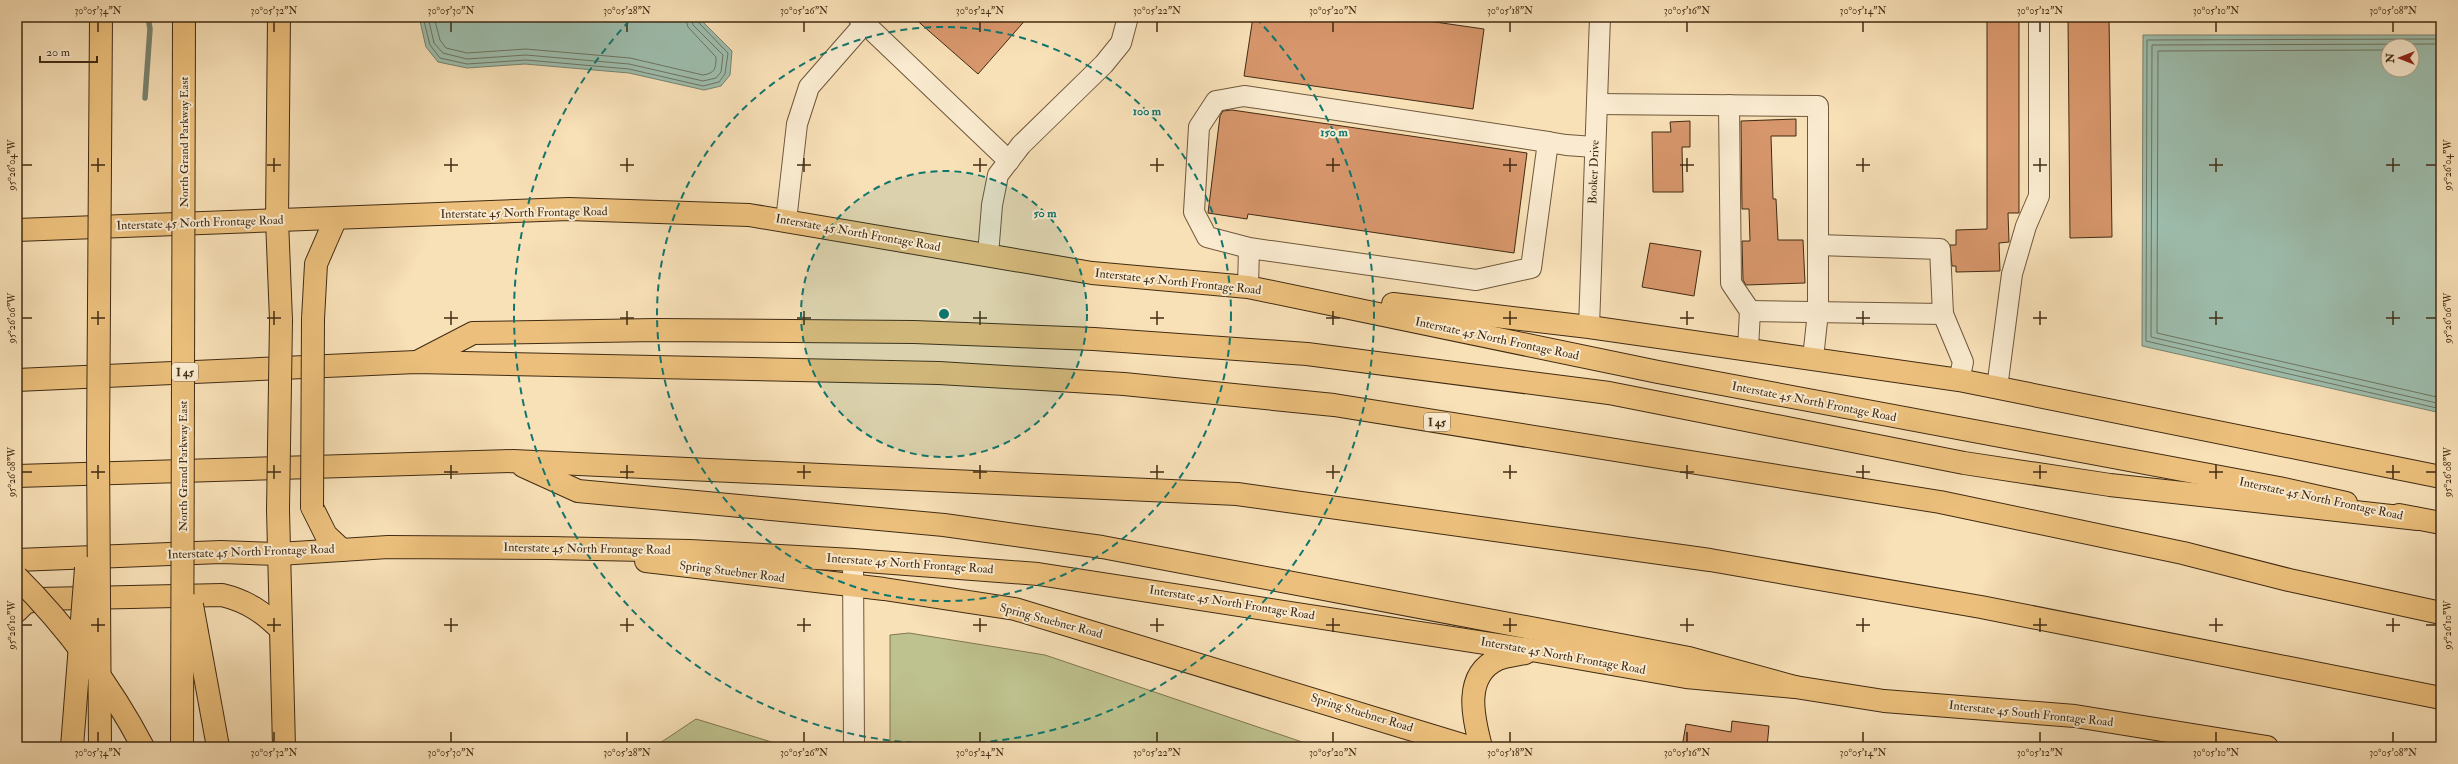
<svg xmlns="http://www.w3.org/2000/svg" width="2458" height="764" viewBox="0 0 2458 764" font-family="'IM FELL Double Pica',serif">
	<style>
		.green { fill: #bec28e; stroke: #807650 }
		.water { fill: #9dbdad; stroke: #78836f; fill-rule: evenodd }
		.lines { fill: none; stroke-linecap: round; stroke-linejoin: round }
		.shore { stroke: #6f7460; stroke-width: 1 }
		.stream { stroke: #78836f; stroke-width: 5.5 }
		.building { fill: #d7966b; stroke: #412b13 }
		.minor-casing { stroke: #6f583c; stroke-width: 22 }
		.major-casing { stroke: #412b13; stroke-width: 24 }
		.highway-casing { stroke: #412b13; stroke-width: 24 }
		.minor { stroke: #faebd0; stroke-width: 20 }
		.major { stroke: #ecc07c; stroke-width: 22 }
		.highway { stroke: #ecc07c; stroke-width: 22 }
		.major-bridge-casing { stroke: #412b13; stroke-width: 24; stroke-linecap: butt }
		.highway-bridge-casing { stroke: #412b13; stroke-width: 24; stroke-linecap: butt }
		.major-bridge { stroke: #ecc07c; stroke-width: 22 }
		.highway-bridge { stroke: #ecc07c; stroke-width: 22 }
		.ticks { fill: none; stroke: #412b13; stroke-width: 1.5 }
		.ring { fill: none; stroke: #0f766e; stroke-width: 2; stroke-dasharray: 7 5 }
		.labels { text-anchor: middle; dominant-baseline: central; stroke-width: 4; stroke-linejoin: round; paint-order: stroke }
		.shield { fill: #faebd0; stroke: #78654c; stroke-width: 1 }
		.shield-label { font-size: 11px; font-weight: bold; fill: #412b13 }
		.street-label { font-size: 12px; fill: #412b13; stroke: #faebd0 }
		.centre { fill: #0f766e; stroke: #faebd0; stroke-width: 2 }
		.ring-label { font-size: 12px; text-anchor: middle; font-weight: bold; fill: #0f766e; stroke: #faebd0; stroke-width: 4; stroke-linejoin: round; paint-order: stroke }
		.neatline { fill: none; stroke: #412b13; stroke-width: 1.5 }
		.ticks-label { font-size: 10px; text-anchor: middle; fill: #412b13 }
	</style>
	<rect width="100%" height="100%" fill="#f8e0b7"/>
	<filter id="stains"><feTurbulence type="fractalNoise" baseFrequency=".005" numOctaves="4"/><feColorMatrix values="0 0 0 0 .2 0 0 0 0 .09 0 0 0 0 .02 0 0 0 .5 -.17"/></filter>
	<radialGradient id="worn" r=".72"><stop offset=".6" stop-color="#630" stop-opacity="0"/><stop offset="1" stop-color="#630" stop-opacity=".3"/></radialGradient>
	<g class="green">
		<polygon points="909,633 1045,655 1317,747 890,747 890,635"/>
		<polygon points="696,719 788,747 654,747"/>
	</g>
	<g class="water">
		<polygon points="419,17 698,17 732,51 730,75 721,86 704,90 629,73 525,64 467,68 438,62 426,47"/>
		<path d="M2143,35H2441V413L2142,346ZM2388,46H2412V70H2388Z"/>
	</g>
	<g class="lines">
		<g class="shore">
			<polyline points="423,17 430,45 440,58 467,64 526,60 629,69 703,86 719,82 725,74 728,53 697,21 696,17"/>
			<polyline points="428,17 434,43 443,53 467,59 526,55 629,64 703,81 716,78 721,72 723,55 693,25 691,17"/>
			<path d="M434,17L440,40L446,48L467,53L526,49L630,58L703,75C715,73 716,69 716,57L688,27L685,17"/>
			<polyline points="2441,39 2147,40 2146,341 2441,409"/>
			<polyline points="2441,44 2152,45 2151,337 2441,404"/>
			<polyline points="2388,50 2158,51 2157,333 2441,398"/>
		</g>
		<polyline class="stream" points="145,98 150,29 148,17"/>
	</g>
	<g class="building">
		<polygon points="913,17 1028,17 978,74"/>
		<polygon points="1253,17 1400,17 1484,29 1473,109 1244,76"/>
		<polygon points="1987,17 2019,17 2019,213 2008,213 2009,242 1999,243 2000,271 1956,272 1956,266 1952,266 1950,245 1956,245 1956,230 1987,229"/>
		<polygon points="2068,17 2109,17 2112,237 2070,238"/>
		<polygon points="1232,110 1527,153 1514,253 1248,214 1247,219 1208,213 1220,116 1223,111"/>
		<polygon points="1796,119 1796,136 1771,136 1773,199 1776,199 1778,240 1803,240 1805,283 1746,285 1743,280 1742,241 1750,241 1749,209 1742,209 1741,121"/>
		<polygon points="1690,121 1690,147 1682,147 1683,192 1653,192 1652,132 1671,132 1670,122"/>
		<polygon points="1650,243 1701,251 1694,296 1642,287"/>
		<polygon points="1732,721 1769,726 1767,747 1682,747 1686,724 1731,732"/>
	</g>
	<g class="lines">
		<g class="minor-casing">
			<g id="minor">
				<polyline points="858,17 1009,161"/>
				<polyline points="1597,104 1818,106 1818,312 1813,358"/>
				<polyline points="1729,105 1731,283 1750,311 1748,349"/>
				<polyline points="1548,142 1566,145 1594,147"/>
				<polyline points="786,221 797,124 809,87 865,23"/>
				<polyline points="988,255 992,205 998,175 1021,145 1104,64 1121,43 1128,17"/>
				<polyline points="1248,287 1249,248 1207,237 1194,212 1199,127 1216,101 1244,96 1548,142 1531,268 1476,280 1249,248"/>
				<polyline points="1750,311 1943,314 1940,249 1818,245"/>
				<polyline points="1943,314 1963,362 1959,380"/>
				<polyline points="1589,327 1600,17"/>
				<polyline points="1997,388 2012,274 2026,226 2039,196 2039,17"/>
				<polyline points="853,560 854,747"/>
			</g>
		</g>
		<g class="major-casing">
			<g id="major">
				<polyline points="277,220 281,320"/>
				<polyline points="17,230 569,209 749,215 1092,273 1248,287 1658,372 2279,488 2346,503"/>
				<polyline points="1393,304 1589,327 1959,380 2441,477"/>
				<polyline points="313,319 316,264 336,218"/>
				<polyline points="312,507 326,535 342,550"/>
				<polyline points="278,510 284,747"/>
				<polyline points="2399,515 2441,523"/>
				<polyline points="17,560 221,552 279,554 388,547 549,548 690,551 853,560 1038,574 1537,651 1686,677 1795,687 1884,701 2075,716 2267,747"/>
				<polyline points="646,561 884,589 1015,609 1469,747"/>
				<path d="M17,611L25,603L39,599L222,595C247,601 263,612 281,630"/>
				<path d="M1481,747C1473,717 1463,675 1498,659C1506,656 1517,655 1525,653"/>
			</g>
		</g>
		<g class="highway-casing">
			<g id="highway">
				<polyline points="277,220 279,17"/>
				<polyline points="419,361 473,333 656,330 914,332 1094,339 1307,354 1609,393 1964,463 2110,485 2418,519"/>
				<polyline points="17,380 416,362 939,373 1124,384 1334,405 1940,502 2183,553 2289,580 2441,613"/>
				<polyline points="523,466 578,491 944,525 1102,547 1689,658 1795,687"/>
				<polyline points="17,476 513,461 1237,494 1710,560 1981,607 2441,698"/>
			</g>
		</g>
		<use href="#minor" class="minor"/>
		<use href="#major" class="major"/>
		<use href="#highway" class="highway"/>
		<g class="major-bridge-casing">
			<g id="major-bridge">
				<polyline points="312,507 313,319"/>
				<polyline points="278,510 281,320"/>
			</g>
		</g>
		<g class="highway-bridge-casing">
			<g id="highway-bridge">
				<path d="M17,577C66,626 111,686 143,747"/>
				<polyline points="192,605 218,747"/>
				<polyline points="72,747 86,568"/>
				<polyline points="100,747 98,449 101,17"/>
				<polyline points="182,747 184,17"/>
			</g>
		</g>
		<use href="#major-bridge" class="major-bridge"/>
		<use href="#highway-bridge" class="highway-bridge"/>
	</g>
	<path class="ticks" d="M98,22V32M274,22V32M451,22V32M627,22V32M804,22V32M980,22V32M1157,22V32M1333,22V32M1510,22V32M1687,22V32M1863,22V32M2040,22V32M2216,22V32M2393,22V32M98,158V172M274,158V172M451,158V172M627,158V172M804,158V172M980,158V172M1157,158V172M1333,158V172M1510,158V172M1687,158V172M1863,158V172M2040,158V172M2216,158V172M2393,158V172M22,165H32M91,165H105M267,165H281M444,165H458M620,165H634M797,165H811M973,165H987M1150,165H1164M1326,165H1340M1503,165H1517M1680,165H1694M1856,165H1870M2033,165H2047M2209,165H2223M2386,165H2400M2426,165H2436M98,311V325M274,311V325M451,311V325M627,311V325M804,311V325M980,311V325M1157,311V325M1333,311V325M1510,311V325M1687,311V325M1863,311V325M2040,311V325M2216,311V325M2393,311V325M22,318H32M91,318H105M267,318H281M444,318H458M620,318H634M797,318H811M973,318H987M1150,318H1164M1326,318H1340M1503,318H1517M1680,318H1694M1856,318H1870M2033,318H2047M2209,318H2223M2386,318H2400M2426,318H2436M98,465V479M274,465V479M451,465V479M627,465V479M804,465V479M980,465V479M1157,465V479M1333,465V479M1510,465V479M1687,465V479M1863,465V479M2040,465V479M2216,465V479M2393,465V479M22,472H32M91,472H105M267,472H281M444,472H458M620,472H634M797,472H811M973,472H987M1150,472H1164M1326,472H1340M1503,472H1517M1680,472H1694M1856,472H1870M2033,472H2047M2209,472H2223M2386,472H2400M2426,472H2436M98,618V632M274,618V632M451,618V632M627,618V632M804,618V632M980,618V632M1157,618V632M1333,618V632M1510,618V632M1687,618V632M1863,618V632M2040,618V632M2216,618V632M2393,618V632M22,625H32M91,625H105M267,625H281M444,625H458M620,625H634M797,625H811M973,625H987M1150,625H1164M1326,625H1340M1503,625H1517M1680,625H1694M1856,625H1870M2033,625H2047M2209,625H2223M2386,625H2400M2426,625H2436M98,732V742M274,732V742M451,732V742M627,732V742M804,732V742M980,732V742M1157,732V742M1333,732V742M1510,732V742M1687,732V742M1863,732V742M2040,732V742M2216,732V742M2393,732V742"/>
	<circle cx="944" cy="314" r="143" fill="#0f766e" fill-opacity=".12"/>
	<g class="ring">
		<circle cx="944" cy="314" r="143"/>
		<circle cx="944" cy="314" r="287"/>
		<path d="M1256 18A430 430 0 1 1 632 18"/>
	</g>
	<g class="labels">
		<g class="shield">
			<rect x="172" y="363" width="26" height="18" rx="3"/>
			<rect x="1424" y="413" width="26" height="18" rx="3"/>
		</g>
		<g class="shield-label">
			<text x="185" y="372">I 45</text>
			<text x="1437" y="422">I 45</text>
		</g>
		<g class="street-label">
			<text transform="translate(184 142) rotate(-90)">North Grand Parkway East</text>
			<text transform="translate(1594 172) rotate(-88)">Booker Drive</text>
			<text transform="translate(524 213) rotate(-1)">Interstate 45 North Frontage Road</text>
			<text transform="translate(200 223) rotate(-2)">Interstate 45 North Frontage Road</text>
			<text transform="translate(858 233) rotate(10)">Interstate 45 North Frontage Road</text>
			<text transform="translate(1178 282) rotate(6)">Interstate 45 North Frontage Road</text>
			<text transform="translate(1497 339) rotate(12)">Interstate 45 North Frontage Road</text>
			<text transform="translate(1814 402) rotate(11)">Interstate 45 North Frontage Road</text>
			<text transform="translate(183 466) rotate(-90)">North Grand Parkway East</text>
			<text transform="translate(2321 499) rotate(12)">Interstate 45 North Frontage Road</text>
			<text transform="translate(587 549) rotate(1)">Interstate 45 North Frontage Road</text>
			<text transform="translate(251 552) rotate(-2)">Interstate 45 North Frontage Road</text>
			<text transform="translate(910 564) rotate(4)">Interstate 45 North Frontage Road</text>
			<text transform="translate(732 572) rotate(7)">Spring Stuebner Road</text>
			<text transform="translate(1232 603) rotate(9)">Interstate 45 North Frontage Road</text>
			<text transform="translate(1051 621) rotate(15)">Spring Stuebner Road</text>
			<text transform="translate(1563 656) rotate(10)">Interstate 45 North Frontage Road</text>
			<text transform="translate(1362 713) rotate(17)">Spring Stuebner Road</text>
			<text transform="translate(2031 714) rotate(6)">Interstate 45 South Frontage Road</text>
		</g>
	</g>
	<circle cx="944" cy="314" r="6" class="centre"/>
	<g class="ring-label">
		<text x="1147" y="115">100 m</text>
		<text x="1334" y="136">150 m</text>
		<text x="1045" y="217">50 m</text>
	</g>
	<rect width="2458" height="764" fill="none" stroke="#f8e0b7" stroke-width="44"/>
	<g transform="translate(2400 58) rotate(270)"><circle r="19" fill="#faebd0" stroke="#b09e84"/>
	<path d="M0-3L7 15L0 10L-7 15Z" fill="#8f2418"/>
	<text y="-6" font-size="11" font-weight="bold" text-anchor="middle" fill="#412b13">N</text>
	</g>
	<path d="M40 56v6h57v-6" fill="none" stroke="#412b13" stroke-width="2"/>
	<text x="46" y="56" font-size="12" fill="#412b13" stroke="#faebd0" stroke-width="3" paint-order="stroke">20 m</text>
	<rect x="22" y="22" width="2414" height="720" class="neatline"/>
	<g class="ticks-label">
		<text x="98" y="14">30°05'34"N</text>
		<text x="274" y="14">30°05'32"N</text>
		<text x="451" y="14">30°05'30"N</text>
		<text x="627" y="14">30°05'28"N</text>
		<text x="804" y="14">30°05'26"N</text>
		<text x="980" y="14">30°05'24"N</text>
		<text x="1157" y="14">30°05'22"N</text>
		<text x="1333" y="14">30°05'20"N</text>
		<text x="1510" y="14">30°05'18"N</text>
		<text x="1687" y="14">30°05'16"N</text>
		<text x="1863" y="14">30°05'14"N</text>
		<text x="2040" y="14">30°05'12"N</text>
		<text x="2216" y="14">30°05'10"N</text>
		<text x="2393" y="14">30°05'08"N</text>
		<text transform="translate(2447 165) rotate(-90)" y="4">95°26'04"W</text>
		<text transform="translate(11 165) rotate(-90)" y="4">95°26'04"W</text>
		<text transform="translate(2447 318) rotate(-90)" y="4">95°26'06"W</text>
		<text transform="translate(11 318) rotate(-90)" y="4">95°26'06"W</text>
		<text transform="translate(2447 472) rotate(-90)" y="4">95°26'08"W</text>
		<text transform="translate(11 472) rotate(-90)" y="4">95°26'08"W</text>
		<text transform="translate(2447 625) rotate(-90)" y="4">95°26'10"W</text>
		<text transform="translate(11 625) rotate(-90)" y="4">95°26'10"W</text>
		<text x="98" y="756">30°05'34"N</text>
		<text x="274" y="756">30°05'32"N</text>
		<text x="451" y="756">30°05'30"N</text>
		<text x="627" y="756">30°05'28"N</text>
		<text x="804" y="756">30°05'26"N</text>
		<text x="980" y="756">30°05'24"N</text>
		<text x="1157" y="756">30°05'22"N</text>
		<text x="1333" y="756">30°05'20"N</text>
		<text x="1510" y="756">30°05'18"N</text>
		<text x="1687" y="756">30°05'16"N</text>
		<text x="1863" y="756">30°05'14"N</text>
		<text x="2040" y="756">30°05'12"N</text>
		<text x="2216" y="756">30°05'10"N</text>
		<text x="2393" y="756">30°05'08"N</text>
	</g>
	<rect width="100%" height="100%" filter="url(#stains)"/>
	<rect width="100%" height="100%" fill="url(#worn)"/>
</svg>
